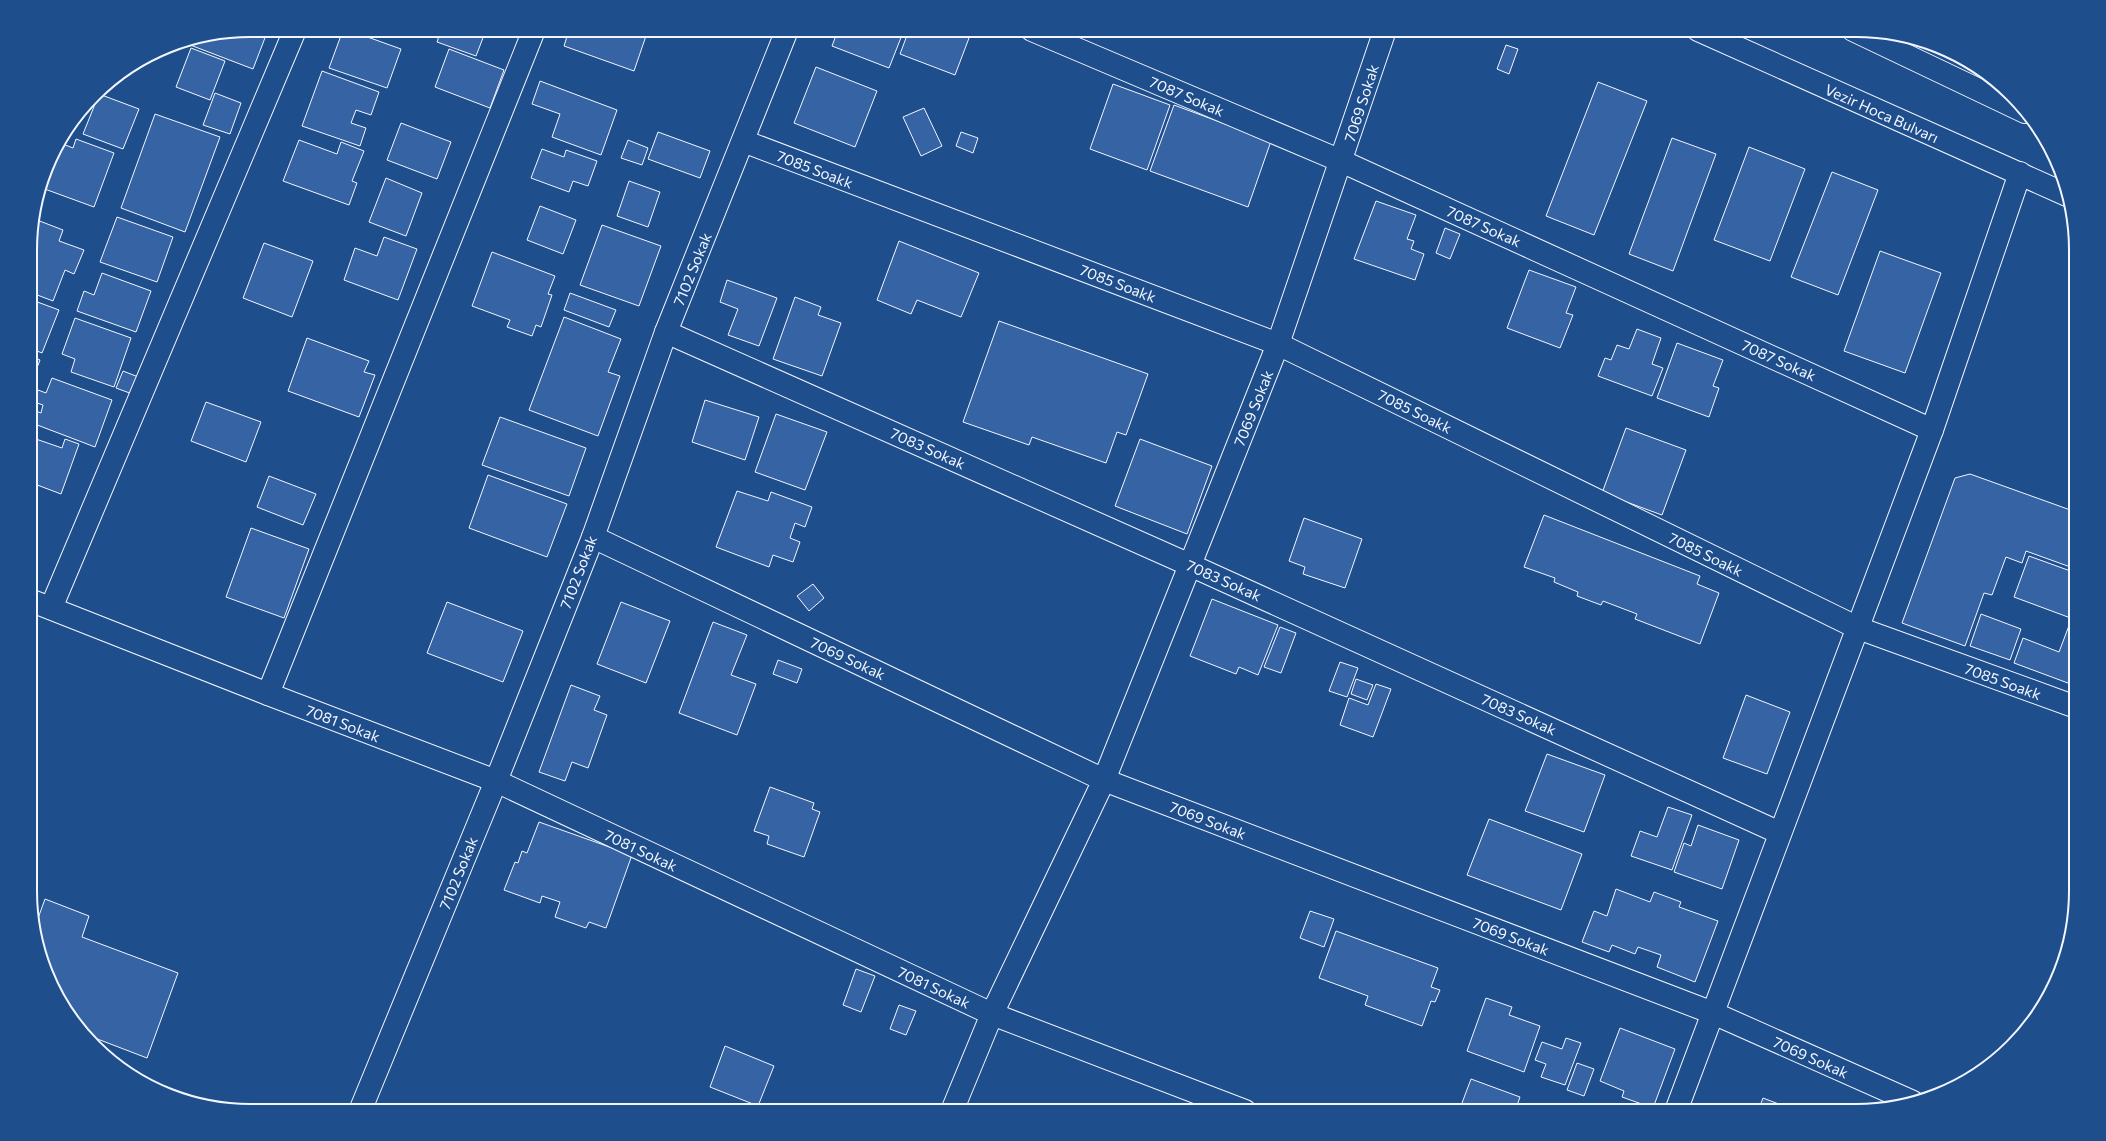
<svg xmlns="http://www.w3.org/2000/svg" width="2106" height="1141" viewBox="0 0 2106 1141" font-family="Commissioner,sans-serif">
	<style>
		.building { fill: #3563a3; stroke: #f2f6ff }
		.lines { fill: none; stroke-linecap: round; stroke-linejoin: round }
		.minor-casing { stroke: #f2f6ff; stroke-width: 24 }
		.secondary-casing { stroke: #f2f6ff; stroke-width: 24 }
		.minor { stroke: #1f4e8c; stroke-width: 22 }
		.secondary { stroke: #1f4e8c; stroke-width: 22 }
		.labels { text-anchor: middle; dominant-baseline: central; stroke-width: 3; stroke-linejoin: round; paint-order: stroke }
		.street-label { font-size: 15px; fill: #f2f6ff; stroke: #1f4e8c }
		.rim { fill: none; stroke: #f2f6ff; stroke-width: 2 }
	</style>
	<rect width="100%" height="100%" fill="#1f4e8c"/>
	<g class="building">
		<polygon points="250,30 268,30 253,69 185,43"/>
		<polygon points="343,30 348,30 401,49 387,88 329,68"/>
		<polygon points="441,30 486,30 476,56 437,42"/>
		<polygon points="569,30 648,30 634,71 564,46"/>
		<polygon points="838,30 904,30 889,68 832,46"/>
		<polygon points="909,30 949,30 969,38 955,75 900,54"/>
		<polygon points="1506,45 1518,49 1509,74 1497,69"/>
		<polygon points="191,48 225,61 210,100 176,87"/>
		<polygon points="449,49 504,70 490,108 435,87"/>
		<polygon points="816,67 877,91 855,147 794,123"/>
		<polygon points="322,71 379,92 371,115 356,110 351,123 366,128 360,146 302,126"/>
		<polygon points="540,81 617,110 601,155 552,137 560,114 532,104"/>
		<polygon points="1598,82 1647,101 1594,235 1546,216"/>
		<polygon points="1113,84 1170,105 1147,170 1090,149"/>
		<polygon points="215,93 241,103 230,134 203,125"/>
		<polygon points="99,94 139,109 123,149 83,134"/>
		<polygon points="1174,105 1271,141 1248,207 1150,171"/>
		<polygon points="924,108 942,146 921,156 903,117"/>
		<polygon points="155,114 220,137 185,232 121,208"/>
		<polygon points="401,123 451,142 437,179 387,160"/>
		<polygon points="658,132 710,151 700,178 648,159"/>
		<polygon points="961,132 978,138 973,153 956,146"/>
		<polygon points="1672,138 1716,154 1673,271 1629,254"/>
		<polygon points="76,139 114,153 94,207 42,188 53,153 60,143 73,148"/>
		<polygon points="299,140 337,154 341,142 364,151 352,181 357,183 349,205 283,181"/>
		<polygon points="628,140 648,148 642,165 621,158"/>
		<polygon points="1749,147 1805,169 1770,261 1714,240"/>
		<polygon points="542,149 564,157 566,150 597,161 588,186 573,181 569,192 531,178"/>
		<polygon points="1832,172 1878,190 1838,295 1791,277"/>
		<polygon points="386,178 422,193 406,236 369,222"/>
		<polygon points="629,181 660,192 648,227 617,216"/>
		<polygon points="1376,201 1416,215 1407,239 1414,241 1411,249 1424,254 1415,280 1354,259"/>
		<polygon points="540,206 576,220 563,254 527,240"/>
		<polygon points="117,217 173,237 157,282 100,262"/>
		<polygon points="37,220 63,230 59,241 84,250 74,274 65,270 53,301 32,293 32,230"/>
		<polygon points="602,225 661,246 639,306 580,285"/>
		<polygon points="1445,228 1460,234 1450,259 1436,253"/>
		<polygon points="384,237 417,249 398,300 344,280 355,248 377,256"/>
		<polygon points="899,241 979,273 961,317 917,300 911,314 877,300"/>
		<polygon points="264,243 313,261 292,317 243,298"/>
		<polygon points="1880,251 1941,273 1905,373 1844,351"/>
		<polygon points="492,252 555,276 548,294 552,295 541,327 536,325 532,336 507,327 510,320 472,306"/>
		<polygon points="1529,270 1576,287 1566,313 1573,315 1560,348 1507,328"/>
		<polygon points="102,273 151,291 136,332 77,311 84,291 94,295"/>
		<polygon points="727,280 777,298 759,346 728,335 738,309 720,302"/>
		<polygon points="570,293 616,310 609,327 564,310"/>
		<polygon points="795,297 821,307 818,315 841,323 822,376 773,359"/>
		<polygon points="32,300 59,310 42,353 32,349"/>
		<polygon points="564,317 621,339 608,372 620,376 598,436 529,410"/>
		<polygon points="75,318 131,338 114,387 71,372 75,359 62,354"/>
		<polygon points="999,321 1148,374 1126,435 1117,432 1106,463 1032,437 1029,445 963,422"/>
		<polygon points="1637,329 1661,338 1652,364 1663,368 1652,396 1598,376 1605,358 1611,360 1617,345 1629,349"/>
		<polygon points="307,338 369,361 364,372 375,375 359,417 288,391"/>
		<polygon points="1677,343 1723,360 1713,386 1719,388 1709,417 1657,398"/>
		<polygon points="32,356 40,360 35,373 32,372"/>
		<polygon points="123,371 141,378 135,395 116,388"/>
		<polygon points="52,378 112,400 95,447 32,423 36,411 41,413 43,405 34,402 38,390 46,393"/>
		<polygon points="705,400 759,417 745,460 692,442"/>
		<polygon points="206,402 261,422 246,462 191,441"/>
		<polygon points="776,414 827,432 805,490 755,472"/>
		<polygon points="500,417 586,448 569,496 482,465"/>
		<polygon points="1626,428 1686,450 1662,515 1602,493"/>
		<polygon points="33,438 62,448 65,439 79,444 61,494 32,483"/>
		<polygon points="1140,439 1212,466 1187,534 1115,506"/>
		<polygon points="1970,474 2076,512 2076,569 2026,551 2022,563 2006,557 1992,595 1984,593 1965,646 1902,623 1955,478"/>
		<polygon points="488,475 567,504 547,557 469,528"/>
		<polygon points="269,476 316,494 303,525 257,507"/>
		<polygon points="737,491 768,501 771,492 812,507 805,527 795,523 790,538 800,542 793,562 773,555 769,567 716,547"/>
		<polygon points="1544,515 1700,576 1697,584 1719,593 1700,644 1635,619 1637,614 1603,601 1601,605 1577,596 1578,592 1554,582 1555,578 1524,567"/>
		<polygon points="1304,518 1362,539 1345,588 1303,574 1305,567 1289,561"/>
		<polygon points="251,528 309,549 284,618 226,597"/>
		<polygon points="2029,556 2076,573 2076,620 2014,597"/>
		<polygon points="813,584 824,598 809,611 797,596"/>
		<polygon points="1212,599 1278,625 1258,675 1239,667 1236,674 1190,656"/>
		<polygon points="447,602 523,631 503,682 427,653"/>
		<polygon points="621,602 670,621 646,683 597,664"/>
		<polygon points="1981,614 2021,629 2010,660 1970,646"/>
		<polygon points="713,622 747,635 731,675 756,684 737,735 679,713"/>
		<polygon points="2070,623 2076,625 2076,686 2014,663 2023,638 2059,652"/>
		<polygon points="1280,627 1296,633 1281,673 1264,667"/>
		<polygon points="778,660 802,669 797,683 773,674"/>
		<polygon points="1340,662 1358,668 1347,697 1329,691"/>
		<polygon points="1356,679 1373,685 1367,700 1351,694"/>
		<polygon points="1376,684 1391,689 1373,737 1340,725 1349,698 1368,705"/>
		<polygon points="571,685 600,696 594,710 607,715 588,768 572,762 565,781 539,772"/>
		<polygon points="1746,695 1790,712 1767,774 1723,758"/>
		<polygon points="1547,754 1605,775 1584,832 1525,811"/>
		<polygon points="770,787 814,803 812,809 820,812 804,857 767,844 769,836 754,831"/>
		<polygon points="1668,807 1692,815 1672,870 1631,856 1640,831 1657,837"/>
		<polygon points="1489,819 1582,854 1561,910 1467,875"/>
		<polygon points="539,822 632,855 606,928 589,922 586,928 555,917 560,902 542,896 540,903 504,890 515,862 518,863 522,851 527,853"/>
		<polygon points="1698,825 1739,840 1722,889 1674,872 1684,843 1691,846"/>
		<polygon points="1616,889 1650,902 1654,892 1681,902 1679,907 1718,921 1695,982 1657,967 1661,955 1638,947 1635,954 1612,945 1609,952 1582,942 1594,911 1607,916"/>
		<polygon points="45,899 89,916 82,937 178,973 147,1058 87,1035 67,1013 47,975 32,919 37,921"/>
		<polygon points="1310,911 1334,919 1324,947 1300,938"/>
		<polygon points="1336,931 1438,968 1431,987 1440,990 1435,1002 1431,1001 1422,1026 1365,1005 1368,996 1319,978"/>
		<polygon points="856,969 875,976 861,1012 843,1005"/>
		<polygon points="1486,998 1512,1007 1509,1015 1540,1026 1524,1072 1467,1051"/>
		<polygon points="899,1005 916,1011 906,1035 890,1029"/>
		<polygon points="1620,1028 1675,1049 1653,1108 1622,1097 1624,1091 1600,1081"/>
		<polygon points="1566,1038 1581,1043 1565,1085 1541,1077 1546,1064 1535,1060 1542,1042 1562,1049"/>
		<polygon points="725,1046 774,1066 758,1106 710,1087"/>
		<polygon points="1577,1063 1594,1069 1584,1096 1567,1090"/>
		<polygon points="1471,1079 1520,1097 1515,1111 1459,1111"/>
		<polygon points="1763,1098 1797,1111 1758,1111"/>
	</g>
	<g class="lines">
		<g class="minor-casing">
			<g id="minor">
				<polyline points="1032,30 1341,161 1932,430"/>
				<polyline points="743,141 1278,344 1858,628 2076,707"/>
				<polyline points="666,332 1190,565 1780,833"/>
				<polyline points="593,537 1104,780 1713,1013 1913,1102"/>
				<polyline points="32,601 268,694 496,781 992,1014 1245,1111"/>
				<polyline points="51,608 295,30"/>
				<polyline points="268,694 534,30"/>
				<polyline points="360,1111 496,781 593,537 666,332 787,30"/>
				<polyline points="952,1111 992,1014 1104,780 1190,565 1278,344 1385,30"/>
				<polyline points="1676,1111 1932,430 2020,173"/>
			</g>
		</g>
		<g class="secondary-casing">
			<g id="secondary">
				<polyline points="1698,30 2067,195"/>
				<polyline points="1853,30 2025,112"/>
			</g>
		</g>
		<use href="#minor" class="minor"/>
		<use href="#secondary" class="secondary"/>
	</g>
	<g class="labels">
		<g class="street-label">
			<text transform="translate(1187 96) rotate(23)">7087 Sokak</text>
			<text transform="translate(1361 103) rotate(-72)">7069 Sokak</text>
			<text transform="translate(1882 113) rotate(24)">Vezir Hoca Bulvarı</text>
			<text transform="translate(815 169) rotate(21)">7085 Soakk</text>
			<text transform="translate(1484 226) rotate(24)">7087 Sokak</text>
			<text transform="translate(692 269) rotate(-68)">7102 Sokak</text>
			<text transform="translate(1118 283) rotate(21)">7085 Soakk</text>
			<text transform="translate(1779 360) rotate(24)">7087 Sokak</text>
			<text transform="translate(1253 408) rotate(-68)">7069 Sokak</text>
			<text transform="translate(1415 411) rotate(26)">7085 Soakk</text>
			<text transform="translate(928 448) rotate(24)">7083 Sokak</text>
			<text transform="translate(1706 554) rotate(26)">7085 Soakk</text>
			<text transform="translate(578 572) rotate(-69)">7102 Sokak</text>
			<text transform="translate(1224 580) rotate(24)">7083 Sokak</text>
			<text transform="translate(848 658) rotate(25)">7069 Sokak</text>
			<text transform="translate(2003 681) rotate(20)">7085 Soakk</text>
			<text transform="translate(1519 714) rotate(24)">7083 Sokak</text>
			<text transform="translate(343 723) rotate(21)">7081 Sokak</text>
			<text transform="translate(1208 820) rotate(21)">7069 Sokak</text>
			<text transform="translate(641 850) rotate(25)">7081 Sokak</text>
			<text transform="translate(458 873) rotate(-68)">7102 Sokak</text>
			<text transform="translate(1511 936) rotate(21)">7069 Sokak</text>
			<text transform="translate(934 987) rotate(25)">7081 Sokak</text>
			<text transform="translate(1811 1057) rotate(24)">7069 Sokak</text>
		</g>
	</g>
	<path d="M0 0H2106V1141H0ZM250 37H1856A213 213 0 0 1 2069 250V891A213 213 0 0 1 1856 1104H250A213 213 0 0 1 37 891V250A213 213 0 0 1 250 37Z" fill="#1f4e8c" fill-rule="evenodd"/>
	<path class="rim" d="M250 37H1856A213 213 0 0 1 2069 250V891A213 213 0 0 1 1856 1104H250A213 213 0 0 1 37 891V250A213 213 0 0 1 250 37Z"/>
</svg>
